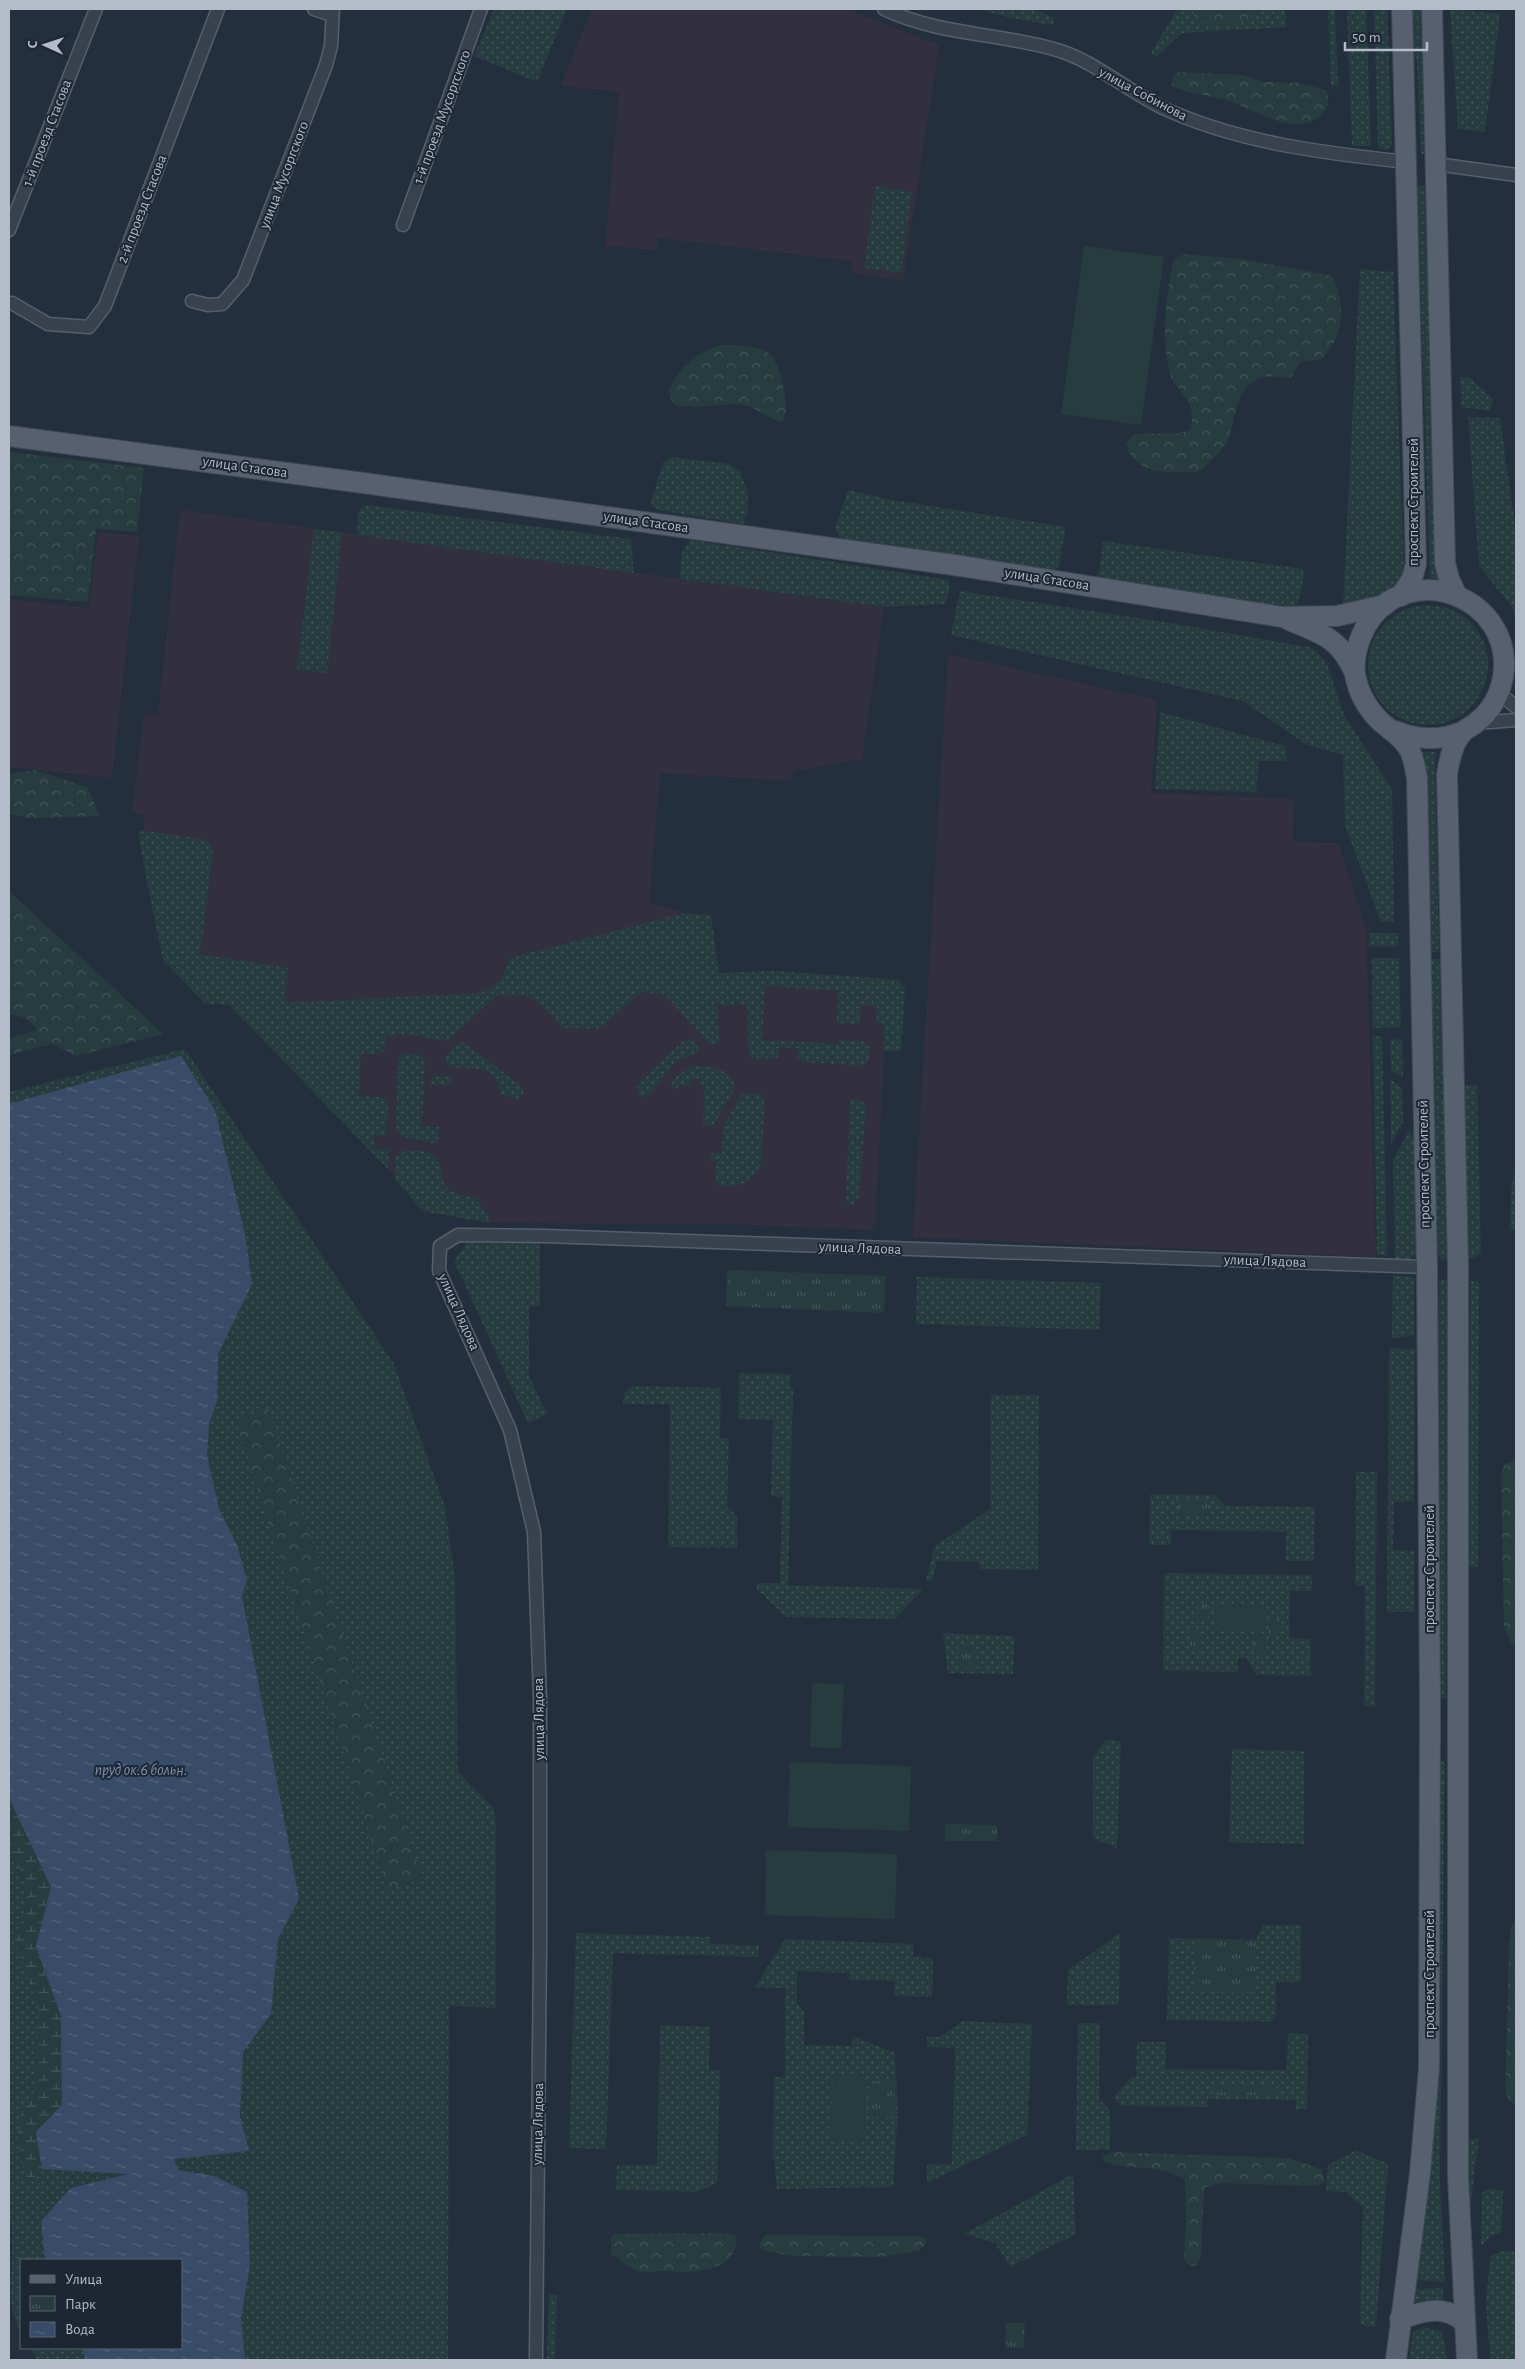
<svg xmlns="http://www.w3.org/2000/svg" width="1525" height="2369" viewBox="0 0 1525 2369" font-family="'Alegreya Sans',sans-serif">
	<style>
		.medical { fill: #32303f }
		.grass { fill: url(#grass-dots) }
		.forest { fill: url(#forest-crowns) }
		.wetland { fill: url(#wetland-marsh) }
		.park { fill: url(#park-tufts) }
		.pitch { fill: #263c3f }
		.water { fill: url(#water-ripples) }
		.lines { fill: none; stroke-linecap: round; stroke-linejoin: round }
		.minor-casing { stroke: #565f6c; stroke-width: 15 }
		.primary-casing { stroke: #414a57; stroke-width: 22 }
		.minor { stroke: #38414e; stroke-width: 12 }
		.primary { stroke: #56606e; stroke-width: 20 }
		.labels { text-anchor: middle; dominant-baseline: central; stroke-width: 4; stroke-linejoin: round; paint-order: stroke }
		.street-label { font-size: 15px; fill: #b4bcc9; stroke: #1d2633 }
		.water-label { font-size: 16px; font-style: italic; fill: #7c92b1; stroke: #1d2633 }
	</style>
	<defs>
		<pattern id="grass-dots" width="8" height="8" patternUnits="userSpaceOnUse" patternTransform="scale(1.25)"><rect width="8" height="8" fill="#263c3f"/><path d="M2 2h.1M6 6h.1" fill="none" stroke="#435659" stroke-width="1.8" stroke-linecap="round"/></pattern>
		<pattern id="forest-crowns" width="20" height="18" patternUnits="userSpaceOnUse" patternTransform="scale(1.25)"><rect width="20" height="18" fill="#263c3f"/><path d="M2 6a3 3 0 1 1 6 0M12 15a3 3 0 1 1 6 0" fill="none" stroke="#435659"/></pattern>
		<pattern id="wetland-marsh" width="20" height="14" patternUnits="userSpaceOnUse" patternTransform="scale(1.25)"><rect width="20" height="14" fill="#263c3f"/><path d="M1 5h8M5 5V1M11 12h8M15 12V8" fill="none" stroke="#435659"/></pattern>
		<pattern id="park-tufts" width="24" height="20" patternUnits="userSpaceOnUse" patternTransform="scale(1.25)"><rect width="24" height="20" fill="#263c3f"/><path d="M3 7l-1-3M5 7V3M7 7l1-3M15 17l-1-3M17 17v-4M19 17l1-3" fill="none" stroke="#435659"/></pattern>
		<pattern id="water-ripples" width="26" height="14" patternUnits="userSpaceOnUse" patternTransform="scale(1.25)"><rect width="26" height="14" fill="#394c67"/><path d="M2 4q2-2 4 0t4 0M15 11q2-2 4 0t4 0" fill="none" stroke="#53647b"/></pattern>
	</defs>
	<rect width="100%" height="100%" fill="#242f3e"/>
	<g class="medical">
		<polygon points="592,9 846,9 939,45 903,281 852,273 853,261 658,238 656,250 605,246 619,92 561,85"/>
		<polygon points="180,510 884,607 862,759 794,771 791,781 660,773 649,902 685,913 711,915 719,973 777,971 899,980 905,988 901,1051 884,1052 875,1230 727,1224 490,1223 422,1211 388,1169 229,1005 171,958 144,837 144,814 132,812 144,715 158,716"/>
		<polygon points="98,532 139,536 112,778 9,767 9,599 89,608"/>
		<polygon points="948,654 1157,700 1151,793 1294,799 1293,842 1338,843 1366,928 1376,1257 913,1237"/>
	</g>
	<g class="grass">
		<polygon points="494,9 567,9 537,82 474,56"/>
		<polygon points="976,9 1033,9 1055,18 1052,25 1016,19"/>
		<polygon points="1177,9 1285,9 1287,27 1182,33 1156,57 1151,53"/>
		<polygon points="1328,9 1335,9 1338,86 1331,86"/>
		<polygon points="1347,9 1366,9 1371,146 1352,146"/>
		<polygon points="1374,9 1387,9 1392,146 1386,150 1380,149 1378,145"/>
		<polygon points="1410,9 1421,9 1424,154 1421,154 1417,62 1411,43"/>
		<polygon points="1450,9 1500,14 1485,132 1458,129"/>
		<polygon points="1421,185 1425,187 1437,579 1430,578 1417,189"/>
		<polygon points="875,186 912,192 901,273 864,268"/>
		<polygon points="1360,269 1393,272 1404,569 1397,585 1378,596 1343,605"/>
		<polygon points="1460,377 1470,378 1493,399 1490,411 1462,407"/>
		<polygon points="1468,417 1500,418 1516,534 1516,621 1512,607 1479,566"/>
		<polygon points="672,457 729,464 740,471 748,493 747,515 743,524 658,510 652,506 651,501 663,463"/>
		<polygon points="848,490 892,500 1066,527 1059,566 1051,573 841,541 835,528"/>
		<polygon points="365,505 631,539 634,573 357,535 358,512"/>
		<polygon points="314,529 342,533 327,673 297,670"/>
		<polygon points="690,540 949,580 949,593 945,604 884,607 680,579 682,552"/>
		<path d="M1103,541L1303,569C1304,584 1301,597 1293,610L1098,580Z"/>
		<polygon points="960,591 1171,623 1313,648 1326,661 1344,715 1392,789 1394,922 1381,922 1345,825 1343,755 1307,745 1243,701 951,635"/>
		<circle cx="1428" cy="665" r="60"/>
		<polygon points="1160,712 1285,746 1287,761 1259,761 1256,792 1155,789"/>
		<polygon points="1421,752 1437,752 1435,759 1439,952 1430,952 1425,764"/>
		<path d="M138,830L205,839L210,843L213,850L200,954L288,968L285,1003L480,993C498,985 505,977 509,958L685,913L711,915L719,973L777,971L899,980L905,988L901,1051H884L883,1023L876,1022L877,1006L861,1005L860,1024L837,1023L838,991L765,986L762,1040L839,1044V1040L863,1041L869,1047V1061L862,1066L803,1062L798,1058V1048L779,1047V1057L775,1059L749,1058L747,1004L717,1005L719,1041L716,1044L709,1043L665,995L641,992L604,1026L596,1029L563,1028L532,997L497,995L448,1041L396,1033L395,1036H387L385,1051L378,1054H361L359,1096L384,1097L388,1104L386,1136L375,1135L374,1149L389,1150L388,1169L229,1005L205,1004L163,960L147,882Z"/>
		<polygon points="1369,933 1398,933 1398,946 1369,947"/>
		<polygon points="1372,958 1399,958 1401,1027 1373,1028"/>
		<polygon points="1431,959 1441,959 1447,1257 1443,1261 1438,1256"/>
		<polygon points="1373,1036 1382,1036 1387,1255 1377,1255"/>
		<polygon points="692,1039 698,1046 699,1052 675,1062 654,1090 646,1097 640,1097 638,1095 637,1085 684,1040"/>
		<polygon points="1402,1039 1403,1078 1391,1070 1390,1040"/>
		<polygon points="459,1042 465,1043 520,1085 523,1090 523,1095 519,1099 501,1095 496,1079 486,1070 449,1067 445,1062 446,1056"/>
		<path d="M185,1049L394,1364L445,1507L455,1577L458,1772L494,1809L496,1826V2008L449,2006L448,2360H38L30,2348H181V2260H21V2333C0,2297 19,2252 9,2214V1092Z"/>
		<polygon points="404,1054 419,1054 425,1061 422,1126 439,1127 438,1144 402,1137 396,1129 398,1059"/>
		<path d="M696,1066C712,1066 733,1069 735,1088L713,1126H703L704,1086H700V1079L691,1078V1085H678V1089L670,1088C674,1075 683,1070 696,1066Z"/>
		<polygon points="437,1076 452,1077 452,1085 430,1085 433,1077"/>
		<polygon points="1391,1079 1402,1089 1403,1122 1391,1144"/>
		<polygon points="1464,1085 1477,1085 1481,1252 1476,1258 1467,1259"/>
		<path d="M742,1093L762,1095L765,1098L761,1165C752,1183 738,1188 719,1186L715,1180L716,1162L709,1161V1153H722L723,1127Z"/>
		<path d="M850,1099C858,1099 862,1100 866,1107L859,1196L855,1203L850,1205L846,1204Z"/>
		<polygon points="1409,1130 1415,1137 1417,1253 1407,1261 1395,1263 1393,1161"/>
		<path d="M405,1150C412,1150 421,1150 428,1152C455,1163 424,1194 476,1197L488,1215L490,1223L422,1211L395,1179V1158Z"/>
		<polygon points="1516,1167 1516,1230 1510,1230 1511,1189"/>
		<polygon points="467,1243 540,1243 540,1306 529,1306 529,1376 547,1414 528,1423 454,1261"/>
		<polygon points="1393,1275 1414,1278 1414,1336 1392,1338"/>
		<polygon points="917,1277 1101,1283 1099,1330 916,1324"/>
		<polygon points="1439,1280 1447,1280 1446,1699 1437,1699"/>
		<polygon points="1470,1281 1479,1281 1478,1567 1469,1567"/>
		<polygon points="1389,1348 1415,1349 1414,1501 1394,1502 1393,1550 1414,1551 1414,1612 1387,1612"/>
		<polygon points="739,1373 791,1374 790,1385 793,1389 788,1585 923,1589 895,1619 786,1617 757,1589 757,1583 780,1583 782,1497 771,1496 773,1420 738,1419"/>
		<polygon points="632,1386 721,1388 720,1438 729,1438 727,1507 737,1516 737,1548 668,1547 670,1404 623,1404 624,1393"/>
		<polygon points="991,1395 1039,1395 1038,1570 980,1569 979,1562 937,1561 932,1581 926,1580 935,1546 990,1509"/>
		<polygon points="1356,1472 1377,1472 1375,1707 1364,1706 1365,1586 1355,1586"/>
		<polygon points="1150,1494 1214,1495 1225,1506 1315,1507 1314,1561 1286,1561 1286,1532 1171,1530 1171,1545 1149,1545"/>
		<polygon points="1164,1573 1312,1575 1312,1591 1290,1591 1289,1638 1311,1639 1311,1676 1256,1675 1247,1658 1238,1658 1238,1672 1163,1671"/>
		<polygon points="943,1633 1014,1636 1013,1674 948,1673"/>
		<polygon points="1106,1740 1121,1741 1117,1848 1093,1838 1093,1756"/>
		<polygon points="1232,1749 1304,1751 1304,1844 1229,1842"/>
		<polygon points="1437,1762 1445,1762 1440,2180 1445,2282 1415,2280"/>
		<polygon points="1263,1925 1301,1925 1301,1982 1276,1982 1276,2014 1272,2022 1167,2020 1169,1938 1256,1940"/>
		<polygon points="576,1933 710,1937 711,1944 759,1945 759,1957 613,1953 606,2149 569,2148"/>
		<polygon points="1120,1933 1119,2005 1067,2005 1068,1970"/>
		<polygon points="785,1939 913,1944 913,1957 933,1958 932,1997 894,1996 894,1981 849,1980 849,1973 797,1971 797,2003 804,2012 804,2045 852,2046 853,2036 895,2053 898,2111 893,2187 777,2189 773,2153 774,2077 785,2077 785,1988 755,1987"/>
		<polygon points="963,2021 1032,2024 1027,2135 927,2183 927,2164 952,2164 955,2048 927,2047 927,2037 940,2037"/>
		<polygon points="1078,2023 1100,2023 1099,2099 1110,2110 1110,2150 1076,2150"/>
		<polygon points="660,2025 710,2027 709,2070 720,2070 717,2183 697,2192 616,2190 617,2165 657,2165"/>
		<polygon points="1288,2033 1308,2034 1307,2109 1296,2109 1296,2100 1208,2099 1208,2107 1122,2106 1113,2098 1131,2077 1136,2077 1137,2042 1166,2042 1166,2069 1287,2070"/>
		<path d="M1479,2138C1476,2167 1470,2194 1471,2223C1472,2241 1475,2259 1474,2277L1469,2278L1461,2141Z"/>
		<polygon points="1356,2150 1388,2164 1376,2327 1363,2326 1360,2321 1363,2207 1345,2192 1326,2191 1328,2165"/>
		<polygon points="1073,2174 1076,2234 1010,2267 995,2243 964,2234"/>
		<polygon points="1488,2189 1503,2190 1501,2233 1490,2237 1481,2246 1482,2193"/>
		<polygon points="1501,2251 1516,2252 1516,2360 1490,2360 1486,2304 1490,2256"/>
		<polygon points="1443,2288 1443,2307 1412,2306 1414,2289"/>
		<polygon points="549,2294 557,2295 555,2360 547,2360"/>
		<polygon points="1423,2327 1441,2331 1445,2344 1447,2360 1409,2360 1413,2332"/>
	</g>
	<g class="forest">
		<path d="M1194,9H1260C1255,14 1250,19 1244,21C1229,27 1199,30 1193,13Z"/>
		<path d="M1178,72L1243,75L1264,82L1299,83L1326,90C1330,100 1329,108 1321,115C1296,138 1257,111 1231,102C1212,95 1191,95 1172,86V79Z"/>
		<path d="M1184,254L1242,259L1332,276C1346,300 1344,341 1321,359C1301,365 1304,352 1292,377C1282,379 1272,374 1261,378C1235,386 1237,416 1229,437C1223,451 1210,462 1198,472C1170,472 1136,477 1126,444L1133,435C1153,431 1172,437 1190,430C1196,410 1188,401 1176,385C1171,380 1169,370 1168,364C1161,333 1167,289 1174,259Z"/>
		<path d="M721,345C735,345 754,345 767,352C780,359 790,407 784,420L780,422C768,418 758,409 745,405C729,401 679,414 672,401C670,398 670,392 669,389C682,366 696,353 721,345Z"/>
		<polygon points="9,452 144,468 137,532 96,529 88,602 9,595"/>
		<polygon points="35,770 87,787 100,816 29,818 9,814 9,774"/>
		<polygon points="9,891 163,1034 76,1056 52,1044 9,1055 9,1038 38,1030 26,1018 9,1014"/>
		<polygon points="268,1408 423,1878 388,1890 236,1422"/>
		<polygon points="1514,1461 1516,1461 1516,1645 1510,1642 1504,1626 1501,1473 1505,1464"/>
		<polygon points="1516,1918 1516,2105 1509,2100 1505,2091 1509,1948 1511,1926"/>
		<path d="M1112,2152L1288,2158L1321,2169L1326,2182L1315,2186L1221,2183L1204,2188L1201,2257L1197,2265L1192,2266L1186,2263L1184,2255L1186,2221L1185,2181C1162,2162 1130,2172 1103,2161V2156Z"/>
		<path d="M716,2233L733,2234L737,2238C735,2275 689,2273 661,2271C654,2271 644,2273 637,2271C628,2268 619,2259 611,2254V2237L615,2234Z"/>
		<polygon points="767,2235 916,2236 926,2238 925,2245 918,2251 880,2257 791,2256 762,2250 759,2247 762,2238"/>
	</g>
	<polygon class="wetland" points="9,1798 51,1887 36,1946 61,2016 62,2105 36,2132 42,2169 26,2184 18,2136 21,2114 36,2088 38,2008 15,1941 29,1893 9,1842"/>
	<g class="park">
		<polygon points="727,1270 886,1276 884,1313 726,1306"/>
		<polygon points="1179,1500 1211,1501 1211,1516 1179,1515"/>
		<polygon points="1198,1603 1208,1604 1208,1622 1197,1622"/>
		<polygon points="1269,1616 1279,1617 1279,1636 1269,1635"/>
		<rect x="1190" y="1631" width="10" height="19"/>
		<rect x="1254" y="1634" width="10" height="19"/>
		<polygon points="958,1645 976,1645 977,1668 958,1668"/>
		<polygon points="945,1824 997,1825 997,1841 945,1841"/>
		<polygon points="1195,1939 1256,1940 1256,1993 1194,1992"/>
		<polygon points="870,2081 895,2082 893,2118 868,2117"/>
		<rect x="1213" y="2084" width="61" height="11"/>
		<polygon points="1006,2323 1025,2323 1024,2348 1005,2348"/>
	</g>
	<g class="pitch">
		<polygon points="1084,246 1164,257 1141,425 1061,414"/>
		<polygon points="1264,1606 1264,1630 1217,1631 1216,1607"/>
		<polygon points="812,1683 844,1684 841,1748 810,1747"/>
		<polygon points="790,1762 911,1766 909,1831 788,1827"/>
		<polygon points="766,1850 897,1854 895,1919 765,1915"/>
		<polygon points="833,2075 866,2076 863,2142 830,2141"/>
	</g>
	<polygon class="water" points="181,1056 215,1110 245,1234 252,1284 218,1354 217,1401 209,1425 207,1455 219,1509 237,1545 247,1580 242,1596 299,1899 278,1939 271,2014 243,2052 240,2116 249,2151 174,2159 178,2170 214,2176 247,2192 250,2264 241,2318 245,2360 85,2360 83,2348 181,2348 181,2260 45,2260 41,2221 71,2188 128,2174 42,2169 36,2132 62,2105 61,2016 36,1946 51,1887 9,1798 9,1104"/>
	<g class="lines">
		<g class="minor-casing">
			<g id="minor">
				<polyline points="314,9 331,15"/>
				<path d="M884,9C939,35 999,33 1057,50C1093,60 1129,92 1163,108C1239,143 1324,153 1406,162"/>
				<polyline points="1436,164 1516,175"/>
				<polyline points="403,225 481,9"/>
				<polyline points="9,230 96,9"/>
				<polyline points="192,301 208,305 222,304 243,280 326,65 331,46 333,9"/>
				<polyline points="12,303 48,324 89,327 105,306 218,9"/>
				<polyline points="1499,693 1516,707"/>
				<polyline points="1477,723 1516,720"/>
				<polyline points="536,2360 540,1945 540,1698 534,1532 510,1430 439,1271 440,1246 458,1235 545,1236 1427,1267"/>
			</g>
		</g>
		<g class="primary-casing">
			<g id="primary">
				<polyline points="1432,9 1445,563 1449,579 1457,596"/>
				<polyline points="9,436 356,482 961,566 1282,617 1337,616 1385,605"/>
				<polyline points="1401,596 1412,579 1416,564 1402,9"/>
				<path d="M1289,620C1323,635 1338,636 1355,673"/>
				<path d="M1395,731C1419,740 1438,741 1462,732"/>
				<path d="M1400,2319C1424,2311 1445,2304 1465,2323"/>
				<path d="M1396,2360L1420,2173L1429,2068L1430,1703L1427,1267L1417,778C1415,768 1414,758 1409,749C1402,736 1389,730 1379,720C1367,708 1358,691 1355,674C1353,657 1358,641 1366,626C1407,556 1516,597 1503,677C1500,694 1491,711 1477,722C1473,726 1466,728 1462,733C1452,744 1449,761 1447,775L1458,1266V2176L1467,2360"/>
			</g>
		</g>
		<use href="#minor" class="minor"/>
		<use href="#primary" class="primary"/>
	</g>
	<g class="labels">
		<g class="street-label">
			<text transform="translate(1143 94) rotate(28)">улица Собинова</text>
			<text transform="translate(442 117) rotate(-70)">1-й проезд Мусоргского</text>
			<text transform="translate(47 133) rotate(-69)">1-й проезд Стасова</text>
			<text transform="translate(284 175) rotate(-69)">улица Мусоргского</text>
			<text transform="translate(142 209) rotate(-69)">2-й проезд Стасова</text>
			<text transform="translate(245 467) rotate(8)">улица Стасова</text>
			<text transform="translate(1413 502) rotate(-90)">проспект Строителей</text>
			<text transform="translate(646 522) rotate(8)">улица Стасова</text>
			<text transform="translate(1047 579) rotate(9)">улица Стасова</text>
			<text transform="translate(1424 1164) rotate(-91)">проспект Строителей</text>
			<text transform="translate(860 1248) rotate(2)">улица Лядова</text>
			<text transform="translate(1265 1261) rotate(2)">улица Лядова</text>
			<text transform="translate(459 1312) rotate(66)">улица Лядова</text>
			<text transform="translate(1429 1569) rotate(-90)">проспект Строителей</text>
			<text transform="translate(539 1719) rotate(-91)">улица Лядова</text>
			<text transform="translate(1429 1974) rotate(-90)">проспект Строителей</text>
			<text transform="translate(538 2124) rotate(-89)">улица Лядова</text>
		</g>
		<g class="water-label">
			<text x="141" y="1770">пруд ок.6 больн.</text>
		</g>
	</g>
	<rect width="1525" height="2369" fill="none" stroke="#b4bcc9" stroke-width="20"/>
	<rect x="20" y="2259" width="162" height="90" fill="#1d2633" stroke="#59626f"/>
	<rect x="30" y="2275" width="25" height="8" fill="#56606e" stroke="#59626f"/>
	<text x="65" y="2284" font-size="15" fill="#b4bcc9">Улица</text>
	<rect x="30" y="2296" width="25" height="15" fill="url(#park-tufts)" stroke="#59626f"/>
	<text x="65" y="2309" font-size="15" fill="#b4bcc9">Парк</text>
	<rect x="30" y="2322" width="25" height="15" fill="url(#water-ripples)" stroke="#59626f"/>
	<text x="65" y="2334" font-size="15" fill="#b4bcc9">Вода</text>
	<g transform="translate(45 45) rotate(273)" stroke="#1d2633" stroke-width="4" paint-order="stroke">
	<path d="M0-4L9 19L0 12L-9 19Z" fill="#b4bcc9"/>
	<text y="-8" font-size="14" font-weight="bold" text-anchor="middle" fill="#b4bcc9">С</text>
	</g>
	<path d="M1345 42v8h82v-8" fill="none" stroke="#b4bcc9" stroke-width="2.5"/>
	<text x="1352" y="42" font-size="15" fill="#b4bcc9" stroke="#1d2633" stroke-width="4" paint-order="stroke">50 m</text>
</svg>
